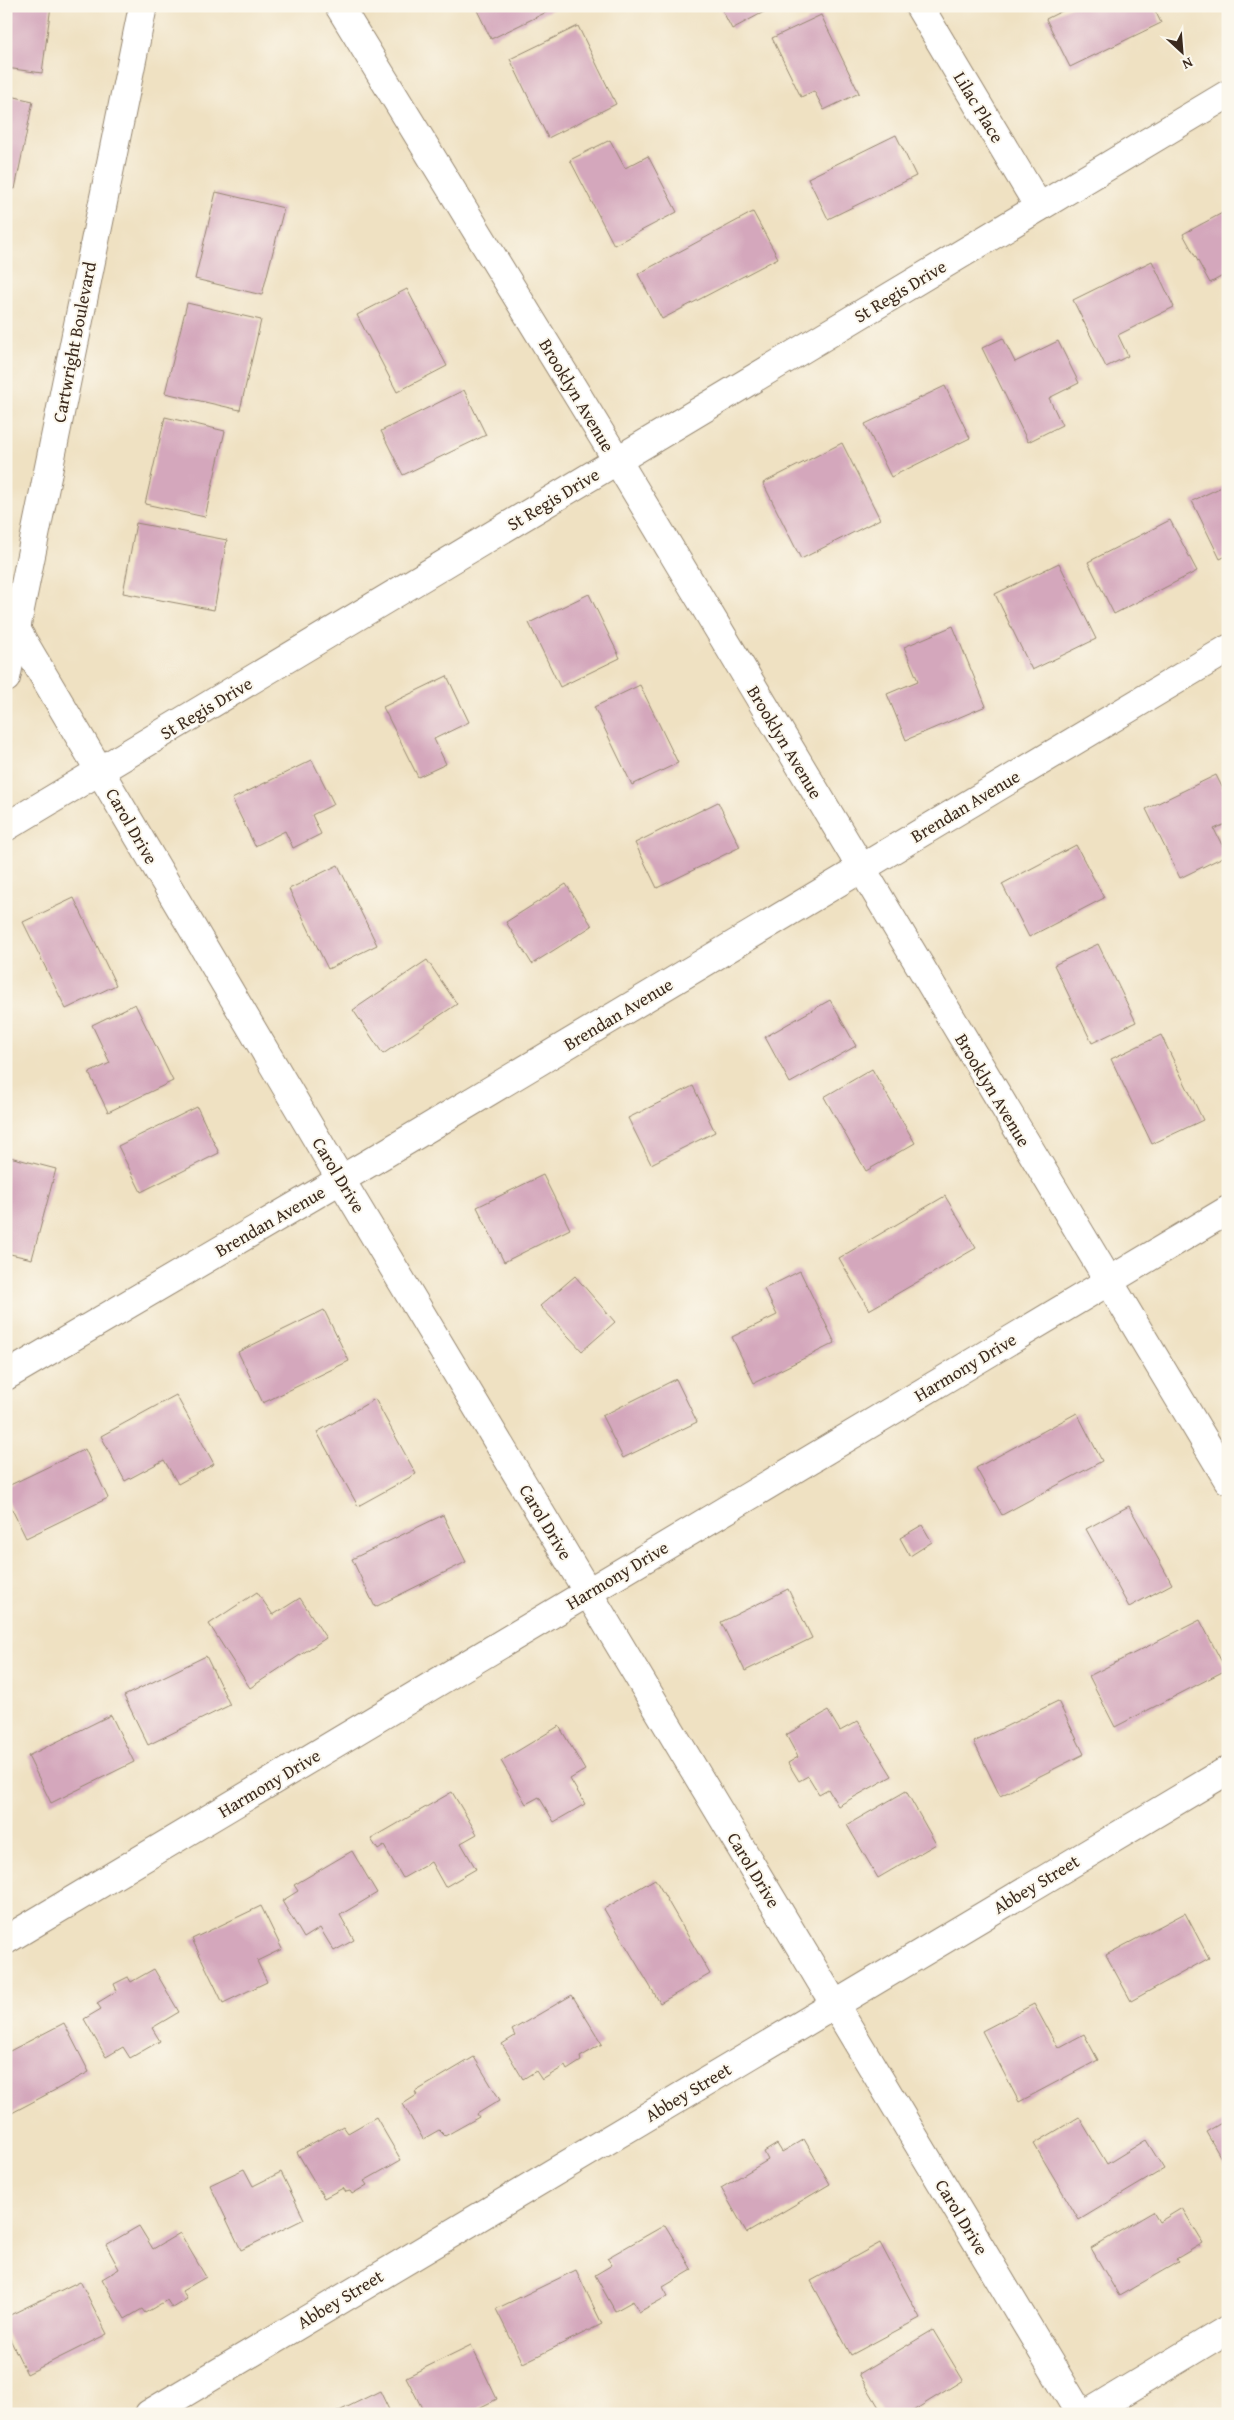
<svg xmlns="http://www.w3.org/2000/svg" width="1234" height="2420" viewBox="0 0 1234 2420" font-family="'Gentium Book Plus',serif">
	<style>
		.building { fill: #d4a7bc }
		.lines { fill: none; stroke-linecap: round; stroke-linejoin: round }
		.minor-casing { stroke: #958670; stroke-width: 30 }
		.minor { stroke: #fff; stroke-width: 28 }
		.labels { text-anchor: middle; dominant-baseline: central; stroke-width: 4; stroke-linejoin: round; paint-order: stroke }
		.street-label { font-size: 18px; fill: #3b2a1e; stroke: #fbf7ec }
	</style>
	<rect width="100%" height="100%" fill="#fbf7ec"/>
	<filter id="ink" filterUnits="userSpaceOnUse"><feTurbulence type="fractalNoise" baseFrequency=".02" numOctaves="2"/><feDisplacementMap in="SourceGraphic" scale="10" xChannelSelector="R" yChannelSelector="G"/><feConvolveMatrix kernelMatrix="1 2 1 2 8 2 1 2 1" color-interpolation-filters="sRGB"/></filter>
	<filter id="wash" filterUnits="userSpaceOnUse"><feTurbulence type="fractalNoise" baseFrequency=".0096" numOctaves="4" result="noise"/><feDisplacementMap in="SourceGraphic" scale="20" xChannelSelector="R" yChannelSelector="G"/><feGaussianBlur stdDeviation="1.12" result="paint"/><feColorMatrix in="noise" values="0 0 0 0 0 0 0 0 0 0 0 0 0 0 0 0 0 1.4 0 .05"/><feComposite in="paint" operator="in"/></filter>
	<g filter="url(#wash)">
		<rect width="100%" height="100%" fill="#efe1c2"/>
		<g id="blocks">
			<g class="building">
				<polygon points="6,6 51,6 42,73 6,68"/>
				<polygon points="475,6 551,6 553,9 491,39"/>
				<polygon points="720,6 775,6 732,29"/>
				<polygon points="1072,6 1153,6 1161,23 1070,67 1046,19"/>
				<polygon points="821,15 859,93 824,110 814,91 801,97 772,38"/>
				<polygon points="578,26 616,104 548,138 510,59"/>
				<polygon points="6,95 33,101 15,189 6,187"/>
				<polygon points="896,135 916,176 828,219 808,178"/>
				<polygon points="610,140 625,168 648,156 677,212 614,245 570,160"/>
				<polygon points="216,192 284,208 262,295 195,279"/>
				<polygon points="1228,210 1228,273 1210,283 1183,234"/>
				<polygon points="753,212 778,258 662,319 638,274"/>
				<polygon points="1152,261 1174,307 1118,335 1128,356 1106,367 1073,300"/>
				<polygon points="407,289 447,366 397,392 357,315"/>
				<polygon points="187,303 261,320 240,410 165,393"/>
				<polygon points="1003,338 1015,362 1058,341 1079,383 1049,398 1062,425 1028,442 982,348"/>
				<polygon points="945,386 970,438 891,477 865,424"/>
				<polygon points="464,390 486,435 403,475 381,431"/>
				<polygon points="165,417 225,431 205,517 145,504"/>
				<polygon points="842,443 880,519 801,559 763,483"/>
				<polygon points="1228,484 1228,555 1220,559 1192,501"/>
				<polygon points="1170,520 1197,571 1114,614 1088,562"/>
				<polygon points="136,523 227,540 214,610 123,593"/>
				<polygon points="1059,563 1096,639 1032,670 995,594"/>
				<polygon points="589,594 620,658 560,687 529,623"/>
				<polygon points="953,626 986,706 906,740 887,694 918,681 904,647"/>
				<polygon points="447,676 469,722 434,739 446,764 418,777 383,707"/>
				<polygon points="640,685 678,763 632,785 594,707"/>
				<polygon points="312,760 334,804 312,815 321,834 293,848 285,831 255,846 232,799"/>
				<polygon points="1216,775 1228,799 1228,823 1214,829 1227,855 1180,878 1146,809"/>
				<polygon points="718,802 740,847 657,888 635,843"/>
				<polygon points="1076,845 1104,898 1029,937 1002,884"/>
				<polygon points="338,865 377,945 328,969 289,889"/>
				<polygon points="566,884 592,926 532,964 506,922"/>
				<polygon points="74,898 116,985 66,1009 23,922"/>
				<polygon points="1098,944 1136,1022 1092,1043 1054,965"/>
				<polygon points="427,960 457,1004 383,1054 353,1010"/>
				<polygon points="830,1000 856,1046 790,1083 765,1037"/>
				<polygon points="135,1004 173,1081 108,1112 89,1073 110,1063 92,1025"/>
				<polygon points="1161,1035 1203,1120 1152,1144 1111,1059"/>
				<polygon points="872,1069 915,1143 866,1171 824,1097"/>
				<polygon points="693,1086 715,1132 651,1164 628,1118"/>
				<polygon points="197,1107 219,1153 141,1192 118,1146"/>
				<polygon points="6,1156 56,1169 32,1259 6,1253"/>
				<polygon points="543,1175 570,1229 504,1262 477,1207"/>
				<polygon points="945,1196 976,1248 869,1310 839,1258"/>
				<polygon points="800,1271 835,1343 754,1383 732,1337 777,1315 764,1289"/>
				<polygon points="575,1276 615,1322 582,1351 540,1306"/>
				<polygon points="324,1310 349,1361 263,1403 238,1352"/>
				<polygon points="676,1379 697,1422 623,1458 602,1416"/>
				<polygon points="176,1395 214,1464 178,1484 164,1460 125,1481 101,1436"/>
				<polygon points="375,1399 416,1474 358,1506 317,1432"/>
				<polygon points="1077,1413 1102,1461 1002,1515 976,1468"/>
				<polygon points="85,1449 108,1498 26,1538 6,1497 6,1487"/>
				<polygon points="1129,1506 1172,1584 1129,1607 1086,1529"/>
				<polygon points="443,1515 466,1562 375,1607 352,1559"/>
				<polygon points="922,1525 932,1542 910,1556 900,1538"/>
				<polygon points="788,1589 812,1638 745,1671 721,1622"/>
				<polygon points="257,1592 273,1615 300,1598 326,1638 250,1688 209,1624"/>
				<polygon points="1200,1620 1226,1670 1115,1727 1089,1676"/>
				<polygon points="206,1656 230,1705 148,1745 124,1696"/>
				<polygon points="1058,1701 1084,1754 1000,1796 974,1742"/>
				<polygon points="828,1711 840,1731 858,1721 892,1776 838,1806 828,1789 819,1794 808,1776 799,1781 788,1763 798,1757 786,1735"/>
				<polygon points="111,1715 134,1762 51,1803 28,1756"/>
				<polygon points="559,1726 585,1770 570,1779 585,1804 554,1822 539,1797 526,1804 501,1761"/>
				<polygon points="906,1791 936,1844 878,1878 847,1825"/>
				<polygon points="452,1792 477,1834 461,1843 476,1869 445,1887 431,1862 403,1878 384,1846 378,1850 371,1839"/>
				<polygon points="352,1851 377,1893 340,1915 354,1940 334,1951 320,1928 304,1938 282,1901 298,1891 294,1885"/>
				<polygon points="655,1879 710,1974 660,2003 604,1909"/>
				<polygon points="261,1906 282,1949 257,1961 267,1982 223,2003 192,1939"/>
				<polygon points="1185,1913 1209,1958 1131,2001 1106,1955"/>
				<polygon points="154,1969 179,2012 152,2028 160,2041 130,2058 123,2047 106,2057 84,2019 101,2009 97,2003 117,1991 114,1984 128,1977 131,1982"/>
				<polygon points="572,1995 602,2044 580,2057 581,2061 567,2070 565,2066 542,2080 536,2071 523,2079 502,2044 515,2036 512,2030"/>
				<polygon points="1034,2004 1058,2048 1084,2034 1098,2060 1019,2102 982,2031"/>
				<polygon points="64,2023 89,2072 10,2114 6,2107 6,2053"/>
				<polygon points="474,2057 500,2100 477,2114 479,2117 445,2136 439,2130 423,2139 403,2104 417,2095 415,2092"/>
				<polygon points="376,2117 401,2160 364,2181 367,2185 352,2194 350,2191 346,2192 343,2188 324,2198 297,2152 343,2126 348,2133"/>
				<polygon points="1079,2117 1107,2164 1146,2140 1164,2169 1079,2220 1034,2144"/>
				<polygon points="1228,2119 1228,2170 1206,2132"/>
				<polygon points="804,2139 830,2184 747,2233 721,2188 768,2160 764,2152 777,2144 782,2152"/>
				<polygon points="244,2169 253,2186 281,2172 304,2219 241,2250 210,2185"/>
				<polygon points="1182,2208 1203,2243 1176,2259 1178,2262 1119,2296 1091,2248 1153,2212 1159,2222"/>
				<polygon points="665,2225 692,2270 663,2287 668,2296 639,2312 633,2301 615,2311 595,2275 612,2265 607,2258"/>
				<polygon points="139,2226 153,2249 180,2233 206,2277 182,2291 187,2299 172,2308 167,2300 145,2313 142,2309 125,2319 102,2279 119,2269 106,2245"/>
				<polygon points="880,2243 920,2318 851,2355 811,2281"/>
				<polygon points="576,2270 602,2324 523,2363 496,2309"/>
				<polygon points="80,2281 107,2334 27,2374 6,2331 6,2317"/>
				<polygon points="933,2330 963,2380 908,2414 883,2414 859,2374"/>
				<polygon points="471,2345 497,2399 467,2414 425,2414 406,2377"/>
				<polygon points="380,2391 391,2414 333,2414"/>
			</g>
		</g>
	</g>
	<g filter="url(#ink)">
		<use href="#blocks" fill-opacity="0" stroke="#958670" stroke-width="1"/>
		<g class="lines">
			<g class="minor-casing">
				<g id="minor">
					<polyline points="339,6 617,460 1228,1480"/>
					<polyline points="919,6 1039,207"/>
					<polyline points="16,629 341,1180 1080,2414"/>
					<polyline points="6,678 143,6"/>
					<polyline points="6,827 1228,94"/>
					<polyline points="6,1376 386,1153 1228,649"/>
					<polyline points="6,1940 1228,1210"/>
					<polyline points="149,2414 1228,1770"/>
					<polyline points="1087,2414 1228,2329"/>
				</g>
			</g>
			<use href="#minor" class="minor"/>
		</g>
	</g>
	<g class="labels">
		<g class="street-label">
			<text transform="translate(979 107) rotate(59)">Lilac Place</text>
			<text transform="translate(900 291) rotate(-31)">St Regis Drive</text>
			<text transform="translate(74 342) rotate(-79)">Cartwright Boulevard</text>
			<text transform="translate(577 395) rotate(59)">Brooklyn Avenue</text>
			<text transform="translate(553 499) rotate(-31)">St Regis Drive</text>
			<text transform="translate(206 708) rotate(-31)">St Regis Drive</text>
			<text transform="translate(785 742) rotate(59)">Brooklyn Avenue</text>
			<text transform="translate(965 806) rotate(-31)">Brendan Avenue</text>
			<text transform="translate(132 826) rotate(60)">Carol Drive</text>
			<text transform="translate(618 1014) rotate(-31)">Brendan Avenue</text>
			<text transform="translate(993 1090) rotate(59)">Brooklyn Avenue</text>
			<text transform="translate(339 1175) rotate(59)">Carol Drive</text>
			<text transform="translate(270 1221) rotate(-30)">Brendan Avenue</text>
			<text transform="translate(965 1367) rotate(-31)">Harmony Drive</text>
			<text transform="translate(546 1522) rotate(59)">Carol Drive</text>
			<text transform="translate(617 1575) rotate(-31)">Harmony Drive</text>
			<text transform="translate(269 1783) rotate(-31)">Harmony Drive</text>
			<text transform="translate(754 1870) rotate(59)">Carol Drive</text>
			<text transform="translate(1036 1884) rotate(-31)">Abbey Street</text>
			<text transform="translate(688 2092) rotate(-31)">Abbey Street</text>
			<text transform="translate(962 2217) rotate(59)">Carol Drive</text>
			<text transform="translate(340 2299) rotate(-31)">Abbey Street</text>
		</g>
	</g>
	<rect width="1234" height="2420" fill="none" stroke="#fbf7ec" stroke-width="25"/>
	<g transform="translate(1182 52) rotate(154)" stroke="#fbf7ec" stroke-width="4" paint-order="stroke">
	<path d="M0-4L9 19L0 12L-9 19Z" fill="#3b2a1e"/>
	<text y="-8" font-size="14" font-weight="bold" text-anchor="middle" fill="#3b2a1e">N</text>
	</g>
</svg>
